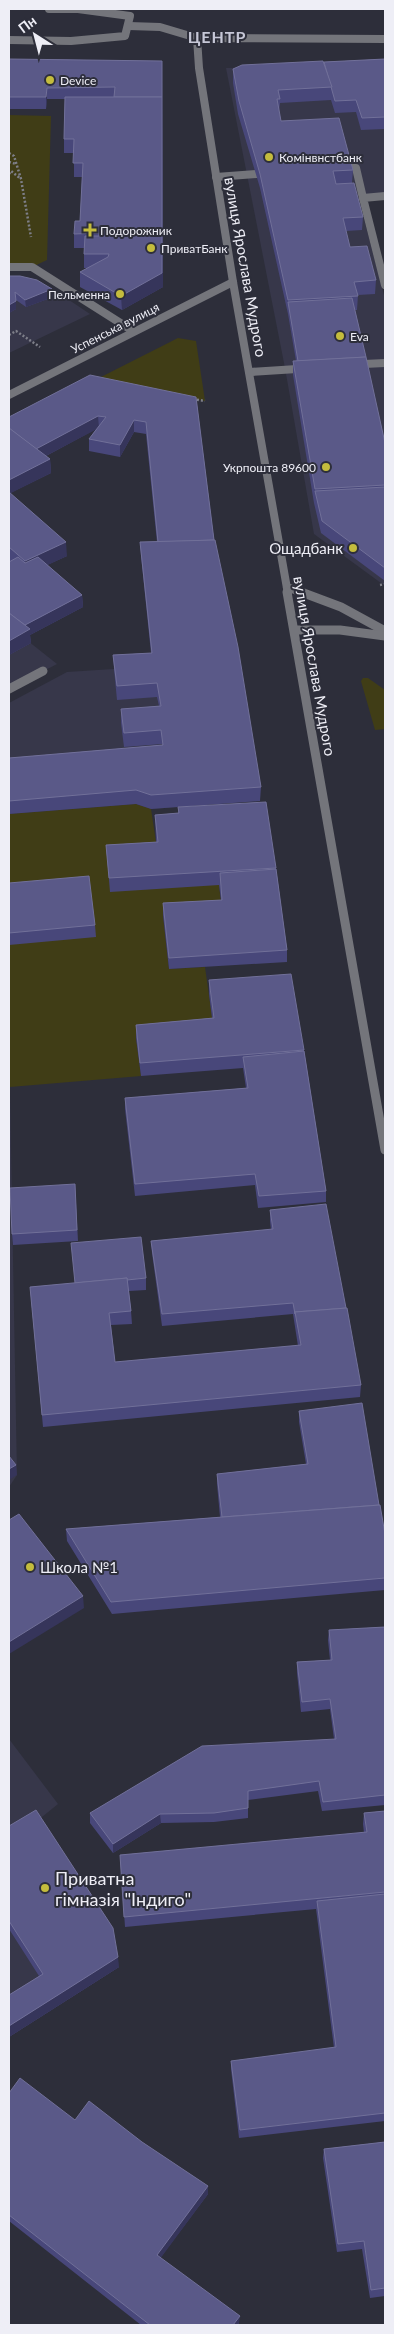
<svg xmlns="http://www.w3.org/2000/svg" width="394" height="2334" viewBox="0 0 394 2334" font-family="Lato,sans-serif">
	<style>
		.built { fill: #37374a }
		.green { fill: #403d16 }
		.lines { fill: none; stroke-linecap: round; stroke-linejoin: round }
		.path { stroke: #7e7f89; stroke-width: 2.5; stroke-dasharray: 2 2; stroke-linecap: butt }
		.service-far1 { stroke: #74757b; stroke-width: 8 }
		.service { stroke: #74757b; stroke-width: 9 }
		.pedestrian { stroke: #74757b; stroke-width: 8 }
		.minor-far1 { stroke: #74757b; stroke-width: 8 }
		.minor { stroke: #74757b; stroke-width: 9 }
		.tertiary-far1 { stroke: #74757b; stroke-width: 8 }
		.tertiary { stroke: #74757b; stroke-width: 9 }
		.wall { fill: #48477a }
		.shaded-wall { fill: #36355b }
		.building { fill: #5a5988; stroke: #717099 }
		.poi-dot { fill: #c4bc3d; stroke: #2d2e3a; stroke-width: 2 }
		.labels { text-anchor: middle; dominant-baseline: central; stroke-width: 4; stroke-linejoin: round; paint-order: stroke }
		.far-poi-label { font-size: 12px; fill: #eeeef6; stroke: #2d2e3a; text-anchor: start }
		.far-street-label { font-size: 12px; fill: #eeeef6; stroke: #2d2e3a }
		.street-label { font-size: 15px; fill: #eeeef6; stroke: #2d2e3a }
		.poi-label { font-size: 15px; fill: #eeeef6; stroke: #2d2e3a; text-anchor: end }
		.far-district-label { font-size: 16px; font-weight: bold; letter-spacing: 1px; fill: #c6c7d7; stroke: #2d2e3a }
		.near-poi-label { font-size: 18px; fill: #eeeef6; stroke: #2d2e3a; text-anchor: start }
	</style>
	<rect width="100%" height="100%" fill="#2d2e3a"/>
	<g class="built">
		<polygon points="385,66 385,194 358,196 385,299 385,586 314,534 285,368 226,68"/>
		<polygon points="9,283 53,297 60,294 90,314 9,353"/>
		<polygon points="9,626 57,664 9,689"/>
		<polygon points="237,661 260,801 151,809 136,804 9,814 9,703 67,672"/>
		<polygon points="9,1040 17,1475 9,1487"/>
		<polygon points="9,1739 58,1804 37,1821 114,1938 119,1967 9,2037"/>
	</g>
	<g class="green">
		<polygon points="9,115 51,116 47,260 32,267 9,267"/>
		<polygon points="178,338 196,341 205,401 99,378"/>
		<polygon points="363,678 368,678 385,690 385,729 375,730 361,681"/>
		<polygon points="136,804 151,809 158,855 219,885 222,912 163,916 169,969 205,967 214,1031 136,1038 141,1076 10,1087 9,814"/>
	</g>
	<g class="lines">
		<g class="path">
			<polyline points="9,153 14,156 21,179 31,237"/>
			<polyline points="9,162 16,164"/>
			<polyline points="9,174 11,171 21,179"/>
			<polyline points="9,335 16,331 40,347"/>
			<polyline points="193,399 205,401"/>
			<polyline points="380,585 385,584"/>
		</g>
		<g class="service-far1">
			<polyline points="348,168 356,168 363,198"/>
			<polyline points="216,177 256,174"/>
			<polyline points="385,196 363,198 385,285"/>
			<polyline points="9,267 32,267 133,331"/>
			<polyline points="364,364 385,363"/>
			<polyline points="250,372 297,369"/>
		</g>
		<polyline class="service" points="9,689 43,671"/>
		<g class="pedestrian">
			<polyline points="129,26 160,27 197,38"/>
			<polyline points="9,40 71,41 125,36 130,16 78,9 49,9"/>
		</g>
		<g class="minor-far1">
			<polyline points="9,395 233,282"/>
			<polyline points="287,587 305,594"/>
		</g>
		<g class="minor">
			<polyline points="301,592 341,607 385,631"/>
			<polyline points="295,630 340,630 385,636"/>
		</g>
		<polyline class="tertiary-far1" points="288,594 233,282 199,68 197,38 385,39"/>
		<polyline class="tertiary" points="287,592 385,1150"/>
	</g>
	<g class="wall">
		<polygon points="9,59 162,61 163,287 122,310 80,287 80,272 88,268 84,268 84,248 74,248 74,234 80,221 82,177 74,177 74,153 64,153 64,139 65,99 47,99 46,109 9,109"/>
		<polygon points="385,59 385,134 384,129 361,130 356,112 335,113 331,100 280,103 279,112 281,121 353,170 352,183 363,217 362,230 346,231 350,247 376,280 375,294 358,295 357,310 355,310 385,443 385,581 321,533 314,503 293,375 293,361 296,361 288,314 260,188 238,114 233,83 233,69 324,62"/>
		<polygon points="9,276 52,289 53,297 26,307 16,300 16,309 9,313"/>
		<polygon points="196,397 214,540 261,787 260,801 151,809 136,804 9,814 9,758 162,745 162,744 124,747 121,723 121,709 159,706 157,697 117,700 114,669 113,655 151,653 141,556 140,542 157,542 146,434 134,432 120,457 89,451 89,439 96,429 46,456 50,459 51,473 10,493 67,556 47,565 82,595 83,607 30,635 31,643 9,655 9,562 10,561 9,560 9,417"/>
		<polygon points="178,807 276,868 287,950 287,962 169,969 163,915 163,903 221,900 219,885 110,892 106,845 156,842 155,815 178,813"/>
		<polygon points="9,883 95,925 96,937 9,945"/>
		<polygon points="209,980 304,1050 326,1191 326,1202 258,1208 255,1185 135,1196 125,1109 125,1098 246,1088 243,1068 141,1076 136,1038 136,1025 212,1018 209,994"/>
		<polygon points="75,1184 78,1241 13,1245 12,1234"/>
		<polygon points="270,1210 361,1385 360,1397 43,1427 30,1287 146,1278 146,1290 129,1291 131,1311 132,1324 111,1325 115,1362 298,1346 293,1314 162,1326 152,1253 151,1241 271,1230 270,1221"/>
		<polygon points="299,1411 379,1505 385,1534 385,1590 112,1614 67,1541 66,1529 220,1517 217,1484 217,1474 306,1464 299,1422"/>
		<polygon points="385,1627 385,1805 322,1811 318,1791 248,1800 248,1818 214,1822 161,1823 113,1853 90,1823 90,1813 334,1739 330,1709 301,1712 297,1673 297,1662 330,1660 328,1640 329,1630"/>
		<polygon points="385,1811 385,2121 239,2138 231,2069 231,2061 334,2048 316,1909 125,1927 120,1855 364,1833 363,1824 364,1813"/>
		<polygon points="9,1826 119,1967 9,2037 9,1995 39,1976 9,1929"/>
		<polygon points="9,2093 208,2194 160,2258 239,2323 238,2325 141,2325 9,2221"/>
		<polygon points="385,2142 385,2296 370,2298 362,2249 337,2252 323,2158 324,2149"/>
	</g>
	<g class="shaded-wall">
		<polygon points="47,88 47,99 46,109 46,97"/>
		<polygon points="162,97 163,287 122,310 121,296"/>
		<polygon points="52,289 53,297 26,307 25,300"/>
		<polygon points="16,301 16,309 9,313 9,305"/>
		<polygon points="98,416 99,428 36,461 35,449"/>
		<polygon points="134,420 134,432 120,457 120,445"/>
		<polygon points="50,459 51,473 9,494 9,480"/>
		<polygon points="66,542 67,556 26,575 25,561"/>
		<polygon points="82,595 83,607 30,635 31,643 9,655 9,641 24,626"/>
		<polygon points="16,1465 17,1475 9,1480 9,1469"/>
		<polygon points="83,1596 84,1608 9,1654 9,1642"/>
		<polygon points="160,1814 161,1823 113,1853 113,1844"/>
		<polygon points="118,1957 119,1967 9,2037 9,2026"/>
		<polygon points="208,2186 208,2194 157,2263 157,2255"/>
		<polygon points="240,2316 239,2323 238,2325 233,2325"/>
	</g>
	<g class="building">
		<polygon points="9,59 162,61 162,97 114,97 115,87 47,88 46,97 9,97"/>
		<polygon points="385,59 385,117 362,118 356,100 335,101 324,62"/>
		<polygon points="323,61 332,87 278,90 280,99 277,99 281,121 339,118 353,170 333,171 336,184 354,183 363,217 343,218 350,247 367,246 376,280 354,282 358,296 288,300 260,174 239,101 233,69 242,65"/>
		<polygon points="65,97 162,97 162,273 121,296 80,272 108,257 109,254 84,254 85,236 99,236 99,233 74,234 75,221 80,221 83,163 73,163 74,139 64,139"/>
		<polygon points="9,276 20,276 37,280 52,289 25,300 15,292 16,301 9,305"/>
		<polygon points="352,298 366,357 298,361 288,302"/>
		<polygon points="366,357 385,443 385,485 315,489 293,361"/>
		<polygon points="90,375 196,397 214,540 158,542 146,422 134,420 120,445 89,439 106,417 98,416 36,449 9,428 9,417"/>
		<polygon points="9,428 50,459 9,480"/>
		<polygon points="385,487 385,568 322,521 315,491"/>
		<polygon points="9,492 66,542 25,561 9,547"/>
		<polygon points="215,540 238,647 261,787 151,795 136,790 9,801 9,758 163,745 161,730 124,733 121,709 161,706 157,683 117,686 113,655 152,653 140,542"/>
		<polygon points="18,557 25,563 38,557 82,595 25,625 9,613 9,562"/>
		<polygon points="9,613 30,629 9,641"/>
		<polygon points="266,802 276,868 109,878 106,845 158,842 155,815 179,813 178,807"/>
		<polygon points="276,869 287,950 169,958 163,903 222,900 220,873"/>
		<polygon points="89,876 95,925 9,933 9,883"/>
		<polygon points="291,974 304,1050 140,1063 136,1025 214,1018 209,980"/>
		<polygon points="304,1051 326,1191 259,1196 255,1174 135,1184 125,1098 248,1088 243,1057"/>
		<polygon points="75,1184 77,1230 12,1234 10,1188"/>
		<polygon points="326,1204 346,1308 295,1312 295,1314 293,1303 162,1314 151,1241 273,1229 270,1210"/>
		<polygon points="141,1237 146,1278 127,1280 127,1278 75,1283 71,1243"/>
		<polygon points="127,1278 131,1311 109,1313 115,1362 301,1345 295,1312 347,1308 361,1385 42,1415 30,1287"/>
		<polygon points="362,1403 379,1505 222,1517 217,1474 308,1464 299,1411"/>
		<polygon points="9,1456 16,1465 9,1469"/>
		<polygon points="380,1505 385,1534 385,1578 111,1602 66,1529"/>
		<polygon points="19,1514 83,1596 9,1642 9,1520"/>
		<polygon points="385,1627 385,1795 323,1802 319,1781 248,1791 248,1808 214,1813 160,1814 113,1844 90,1813 202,1746 336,1739 330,1699 302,1702 297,1662 332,1660 329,1630"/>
		<polygon points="36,1810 113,1928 118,1957 9,2026 9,1995 43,1974 9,1921 9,1826"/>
		<polygon points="385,1811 385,1892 124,1917 120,1855 367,1832 364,1813"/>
		<polygon points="385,1894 385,2113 240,2130 231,2061 336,2047 317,1901"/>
		<polygon points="20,2078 75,2120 89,2101 142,2142 208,2186 157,2255 240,2316 233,2325 150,2325 9,2215 9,2093"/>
		<polygon points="385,2142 385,2288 371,2290 364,2241 338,2244 324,2149"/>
	</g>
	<g class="poi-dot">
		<circle cx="50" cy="80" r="5"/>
		<circle cx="269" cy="157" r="5"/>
		<path d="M87.5 222.5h5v5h5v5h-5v5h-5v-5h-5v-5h5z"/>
		<circle cx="151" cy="248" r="5"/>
		<circle cx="120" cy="294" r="5"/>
		<circle cx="340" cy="336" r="5"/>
		<circle cx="326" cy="467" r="5"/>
		<circle cx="353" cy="548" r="5"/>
		<circle cx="30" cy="1567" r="5"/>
		<circle cx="45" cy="1888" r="5"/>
	</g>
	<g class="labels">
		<g class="far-poi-label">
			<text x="60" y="80">Device</text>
			<text x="279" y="157">Комінвнстбанк</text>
			<text x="100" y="230">Подорожник</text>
			<text x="161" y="248">ПриватБанк</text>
			<text x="110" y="294" text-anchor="end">Пельменна</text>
			<text x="350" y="336">Eva</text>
			<text x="316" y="467" text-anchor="end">Укрпошта 89600</text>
		</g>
		<g class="far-street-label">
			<text transform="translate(115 328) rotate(-27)">Успенська вулиця</text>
		</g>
		<g class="street-label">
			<text transform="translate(246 267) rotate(80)">вулиця Ярослава Мудрого</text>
			<text transform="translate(315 666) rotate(80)">вулиця Ярослава Мудрого</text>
		</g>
		<g class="poi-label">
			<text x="343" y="548">Ощадбанк</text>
			<text x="40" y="1567" text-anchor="start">Школа №1</text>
		</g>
		<g class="far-district-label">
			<text x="217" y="36">ЦЕНТР</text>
		</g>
		<g class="near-poi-label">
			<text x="55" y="1878">Приватна<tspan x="55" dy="21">гімназія "Індиго"</tspan></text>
		</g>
	</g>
	<rect width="394" height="2334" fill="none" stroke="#eeeef6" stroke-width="20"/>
	<g transform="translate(35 35) rotate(324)" stroke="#2d2e3a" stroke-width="4" paint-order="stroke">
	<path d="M0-4L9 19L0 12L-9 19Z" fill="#eeeef6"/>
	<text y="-8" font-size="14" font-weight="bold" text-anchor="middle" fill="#eeeef6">Пн</text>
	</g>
</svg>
